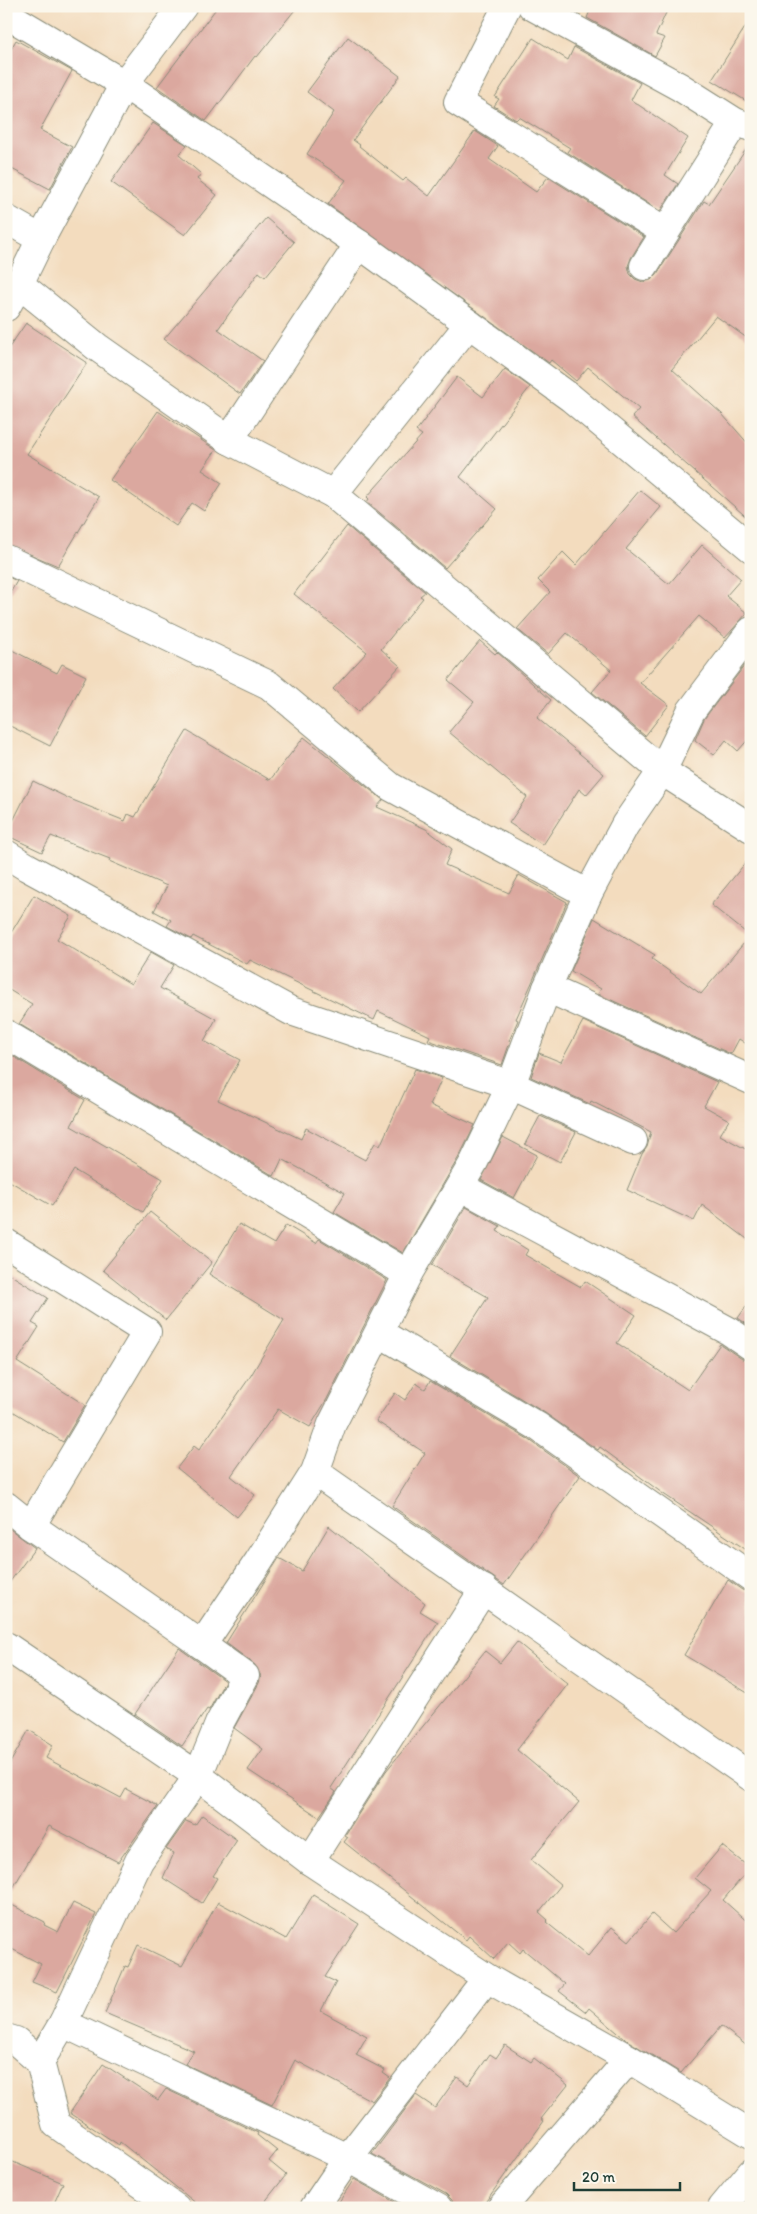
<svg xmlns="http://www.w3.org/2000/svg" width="757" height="2214" viewBox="0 0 757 2214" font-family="Itim,sans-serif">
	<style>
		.building { fill: #dba89f }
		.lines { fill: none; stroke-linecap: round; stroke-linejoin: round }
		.street-casing { stroke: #898c79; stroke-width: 30 }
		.street { stroke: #fff; stroke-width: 28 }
	</style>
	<rect width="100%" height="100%" fill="#fbf7ec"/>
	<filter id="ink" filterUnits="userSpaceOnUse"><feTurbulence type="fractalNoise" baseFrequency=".02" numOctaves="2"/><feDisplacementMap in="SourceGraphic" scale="10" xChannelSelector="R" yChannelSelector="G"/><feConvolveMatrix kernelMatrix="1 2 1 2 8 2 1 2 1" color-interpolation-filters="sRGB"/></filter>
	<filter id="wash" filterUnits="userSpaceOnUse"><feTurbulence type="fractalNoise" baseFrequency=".0096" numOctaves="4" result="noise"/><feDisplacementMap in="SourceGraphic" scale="20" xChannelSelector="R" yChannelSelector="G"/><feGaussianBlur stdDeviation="1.12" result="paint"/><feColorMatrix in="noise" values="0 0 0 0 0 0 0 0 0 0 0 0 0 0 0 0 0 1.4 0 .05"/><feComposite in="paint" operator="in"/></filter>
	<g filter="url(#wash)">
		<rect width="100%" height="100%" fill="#f3dcbe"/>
		<g id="blocks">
			<g class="building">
				<polygon points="218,6 298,6 257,57 255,56 206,121 157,87"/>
				<polygon points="592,6 669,6 656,35 665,38 655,56 587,18"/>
				<polygon points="751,18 751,104 712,80"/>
				<polygon points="348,37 400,76 353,140 360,145 359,146 403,181 406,178 429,196 475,131 498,146 489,159 536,192 548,177 644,237 631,258 628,266 630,274 635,279 643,282 651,280 657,274 704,201 709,204 751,142 751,341 716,316 672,369 722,414 751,447 751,521 632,417 639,409 588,367 576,381 551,360 549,363 328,204 346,180 307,154 334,112 307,92"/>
				<polygon points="533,38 568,60 574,47 640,83 631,100 688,138 665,175 678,184 660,211 567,152 570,148 519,117 516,120 494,106 499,99 495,97"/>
				<polygon points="16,40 72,71 40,130 72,147 50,189 6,166 6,58"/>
				<polygon points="153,123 187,145 179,155 201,174 197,179 217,195 185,235 111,182"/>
				<polygon points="266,218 294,242 265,277 259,272 218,329 263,361 240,394 164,339"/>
				<polygon points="26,323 87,363 27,454 99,497 58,566 6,544 6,352"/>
				<polygon points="505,369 530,387 460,477 497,509 445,568 367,502 369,499 367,497 422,435 416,431 457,377 483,397"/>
				<polygon points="158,411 216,450 202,470 222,483 204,511 192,503 176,526 110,480"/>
				<polygon points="640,490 661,507 626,549 669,584 702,545 741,579 726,596 747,613 725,638 699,616 640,683 669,705 645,736 592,692 611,670 567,633 548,654 517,629 550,592 538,580 563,552 576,565"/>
				<polygon points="347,526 425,592 420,596 423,598 381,649 400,666 358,712 333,689 367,652 294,594"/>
				<polygon points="6,576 17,581 6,600"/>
				<polygon points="480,641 495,654 497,652 551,700 537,718 604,774 586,795 579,789 543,845 509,823 527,797 449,732 474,702 448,680"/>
				<polygon points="6,647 57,673 62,664 86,676 50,746 6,724"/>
				<polygon points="751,657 751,736 738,751 726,740 714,755 695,740 704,719"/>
				<polygon points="187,731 270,780 304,737 383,800 377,807 426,829 452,849 445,865 509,893 519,875 567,902 516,1019 518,1020 509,1041 510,1042 502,1065 428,1040 430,1036 378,1011 374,1020 250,960 247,964 193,936 191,939 167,926 171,920 154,911 167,886 109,861 110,859 51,836 42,852 6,835 33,781 70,799 125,821 128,814 135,817"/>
				<polygon points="751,856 751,1047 739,1039 731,1054 598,994 601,989 571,971 594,918 655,955 652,959 701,994 750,936 711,905"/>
				<polygon points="34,895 71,916 57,939 131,984 151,952 174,965 160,988 216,1019 204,1041 240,1060 218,1100 301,1139 306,1128 365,1160 375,1143 380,1146 415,1069 442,1078 430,1105 475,1125 460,1155 403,1253 334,1212 345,1193 282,1159 274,1176 19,1024 32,1004 6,988 6,941"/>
				<polygon points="583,1021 717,1082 704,1106 729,1120 720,1135 751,1152 751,1242 702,1205 694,1221 627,1190 642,1154 647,1147 651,1132 591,1101 590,1104 531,1077 539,1053 561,1062"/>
				<polygon points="6,1052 85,1100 71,1126 163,1179 143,1212 74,1170 52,1206 6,1179"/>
				<polygon points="540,1116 576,1132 560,1162 525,1144"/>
				<polygon points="503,1137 537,1155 514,1198 481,1180"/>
				<polygon points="466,1207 500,1226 497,1231 528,1250 525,1255 581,1287 585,1281 636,1315 617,1343 688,1390 720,1344 742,1359 751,1361 751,1553 662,1493 600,1447 598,1450 545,1413 450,1356 488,1297 432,1265"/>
				<polygon points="150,1212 212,1262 166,1320 103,1270"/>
				<polygon points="239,1224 274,1244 286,1225 316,1243 319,1239 387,1280 327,1399 310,1427 278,1409 231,1476 255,1495 237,1517 177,1468 194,1446 199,1450 250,1377 284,1320 209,1274"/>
				<polygon points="6,1272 48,1298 32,1323 39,1327 17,1362 85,1405 63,1442 6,1407"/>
				<polygon points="751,1300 751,1327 738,1318"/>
				<polygon points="430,1381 528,1439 580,1476 504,1585 392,1506 425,1453 376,1421 395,1393 405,1400 416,1383 425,1389"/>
				<polygon points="6,1526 35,1548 6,1587"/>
				<polygon points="329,1526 425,1603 420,1611 438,1622 331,1788 336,1792 319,1817 248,1770 263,1749 234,1728 259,1683 261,1676 254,1664 226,1643 279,1558 302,1571"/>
				<polygon points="728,1580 742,1590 751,1592 751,1695 684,1655"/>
				<polygon points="517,1642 568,1684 517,1750 579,1802 531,1860 561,1885 539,1912 548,1920 546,1922 588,1956 612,1927 629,1941 652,1914 673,1933 711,1891 695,1878 722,1846 750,1868 723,1900 751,1925 751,2049 721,2026 681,2073 625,2039 589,2008 586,2012 559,1991 565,1984 523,1949 520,1953 508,1942 494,1959 469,1936 466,1940 344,1842 348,1837 345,1835 386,1771 485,1651 500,1663"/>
				<polygon points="179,1648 225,1681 209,1710 207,1709 182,1746 135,1714"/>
				<polygon points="29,1730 53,1745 46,1758 121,1798 126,1789 158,1806 118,1862 49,1826 6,1900 6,1770"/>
				<polygon points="202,1815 237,1840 213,1876 217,1878 202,1903 163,1878 174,1853 166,1849 186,1821 195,1825"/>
				<polygon points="313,1895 359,1924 325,1977 336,1982 321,2011 367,2036 356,2055 385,2070 383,2073 390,2078 372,2101 295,2060 272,2105 185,2064 194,2051 105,2013 125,1966 128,1967 138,1945 182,1966 218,1902 286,1939"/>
				<polygon points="6,1902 45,1922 44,1925 58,1932 73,1903 96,1914 57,1992 32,1982 41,1964 6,1946"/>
				<polygon points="505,2045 531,2062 534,2058 568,2085 541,2119 544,2121 481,2208 454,2208 452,2200 446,2194 372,2154 416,2095 435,2108 457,2077 468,2085 490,2054 496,2058"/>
				<polygon points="103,2064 158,2100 166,2089 258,2133 257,2135 277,2151 269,2161 286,2175 260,2208 202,2208 120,2142 119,2145 70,2113"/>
				<polygon points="6,2159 63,2183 52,2208 6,2208"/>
				<polygon points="354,2179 405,2208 335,2208"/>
			</g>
		</g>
	</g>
	<g filter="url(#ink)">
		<use href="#blocks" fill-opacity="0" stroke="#898c79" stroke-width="1"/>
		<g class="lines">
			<g class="street-casing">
				<g id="street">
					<polyline points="507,6 458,102 665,232"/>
					<polyline points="532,6 680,87 735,122 751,127"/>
					<polyline points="6,14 124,84 359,244 571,398 751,548"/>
					<polyline points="6,219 41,239 19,284 97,347 229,440 333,494 662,771 751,828"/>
					<polyline points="41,239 124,84 183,6"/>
					<polyline points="644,266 735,122"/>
					<polyline points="6,307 19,284"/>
					<polyline points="229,440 359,244"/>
					<polyline points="333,494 469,324"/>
					<polyline points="6,559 269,685 391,787 588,894"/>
					<polyline points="6,854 27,867 291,1011 511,1085 633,1141"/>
					<polyline points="547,988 751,1080"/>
					<polyline points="6,1034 408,1274"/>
					<polyline points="461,1187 729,1331 751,1346"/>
					<polyline points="6,1243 147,1332 31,1526"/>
					<polyline points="380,1333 537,1426 751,1577"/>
					<polyline points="315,1472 751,1777"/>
					<polyline points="6,1506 31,1526 202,1645"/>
					<polyline points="6,1646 198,1776 310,1861 487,1978 629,2059 751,2134"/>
					<polyline points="310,1861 484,1589"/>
					<polyline points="63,2023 348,2158 438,2208"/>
					<polyline points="6,2038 16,2041 40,2062 56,2124 176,2208"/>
					<polyline points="40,2062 63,2023 139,1861 198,1776 219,1724 245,1676 202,1645 258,1562 315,1472 332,1424 408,1274 474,1162 511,1085 547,988 588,894 625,825 662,771 691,711 751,631"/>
					<polyline points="314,2208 348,2158 487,1978"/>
					<polyline points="501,2208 629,2059"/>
					<polyline points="722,2208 751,2173"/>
				</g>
			</g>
			<use href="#street" class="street"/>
		</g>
	</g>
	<rect width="757" height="2214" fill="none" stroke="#fbf7ec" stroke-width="25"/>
	<path d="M574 2182v8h106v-8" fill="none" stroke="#1f3d34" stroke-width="2.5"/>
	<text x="582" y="2182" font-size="15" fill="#1f3d34" stroke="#fbf7ec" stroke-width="4" paint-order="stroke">20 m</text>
</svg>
